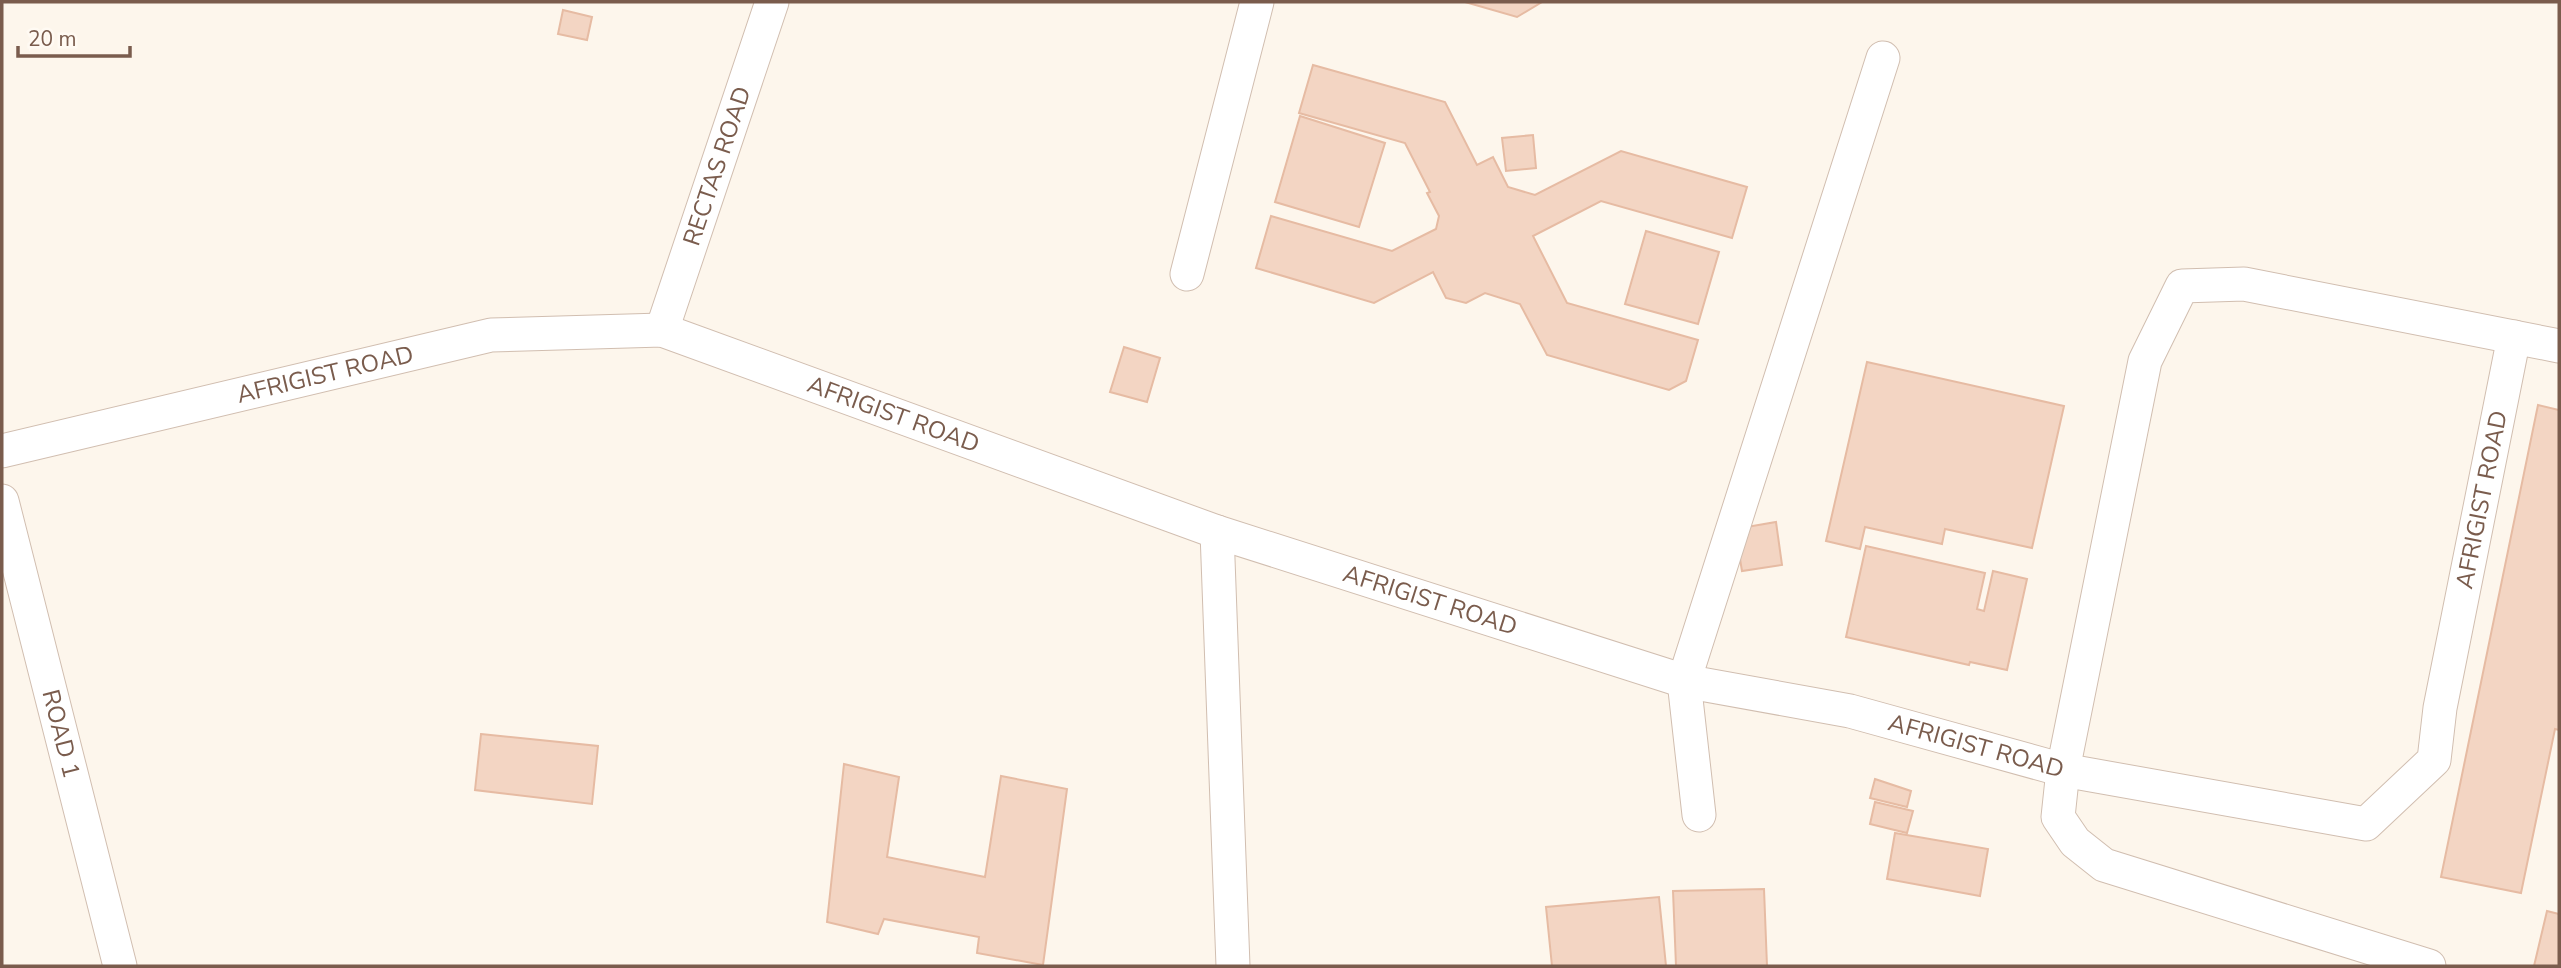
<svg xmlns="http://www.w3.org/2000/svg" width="2561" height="968" viewBox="0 0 2561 968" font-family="'Nunito Sans',sans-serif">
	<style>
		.building { fill: #f3d5c3; stroke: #e6bba3; stroke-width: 2 }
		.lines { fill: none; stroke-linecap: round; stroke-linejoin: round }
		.minor-casing { stroke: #d1beb0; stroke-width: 35 }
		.minor { stroke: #fff; stroke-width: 33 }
		.labels { text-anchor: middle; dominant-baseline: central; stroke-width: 5; stroke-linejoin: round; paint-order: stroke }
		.street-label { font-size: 24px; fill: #7a5c4d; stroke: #fffaf3 }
	</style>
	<rect width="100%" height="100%" fill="#fdf6ec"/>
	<g class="building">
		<polygon points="1465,2 1542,2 1517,17"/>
		<polygon points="563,10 592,17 587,40 558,34"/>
		<polygon points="1313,65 1445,102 1477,165 1493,157 1508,187 1535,195 1621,151 1747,187 1732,238 1601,201 1533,236 1567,303 1698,340 1686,381 1669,390 1547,355 1520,304 1485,293 1466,303 1446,298 1433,272 1374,303 1256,268 1271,216 1392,251 1436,229 1439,216 1427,193 1430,192 1405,143 1299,113"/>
		<polygon points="1300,116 1385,143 1359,227 1275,202"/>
		<polygon points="1533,135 1536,168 1506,171 1502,138"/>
		<polygon points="1646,231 1719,252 1698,324 1625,304"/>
		<polygon points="1124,347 1160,358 1147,402 1110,392"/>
		<polygon points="1867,362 2064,406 2032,548 1945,529 1942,544 1865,527 1860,549 1826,541"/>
		<polygon points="2538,405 2559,410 2559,730 2555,729 2521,893 2441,877"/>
		<polygon points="1776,522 1782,565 1742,571 1735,529"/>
		<polygon points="1866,546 1985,573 1977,609 1984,611 1993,571 2027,579 2007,670 1970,662 1969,665 1846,637"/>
		<polygon points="481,734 598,746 592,804 475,790"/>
		<polygon points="844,764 899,777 887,857 985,877 1001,776 1067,789 1043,965 977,953 979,937 884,919 878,934 827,922"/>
		<polygon points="1875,779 1911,791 1907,807 1870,798"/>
		<polygon points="1875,802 1913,811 1907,833 1870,824"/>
		<polygon points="1895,833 1988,849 1980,896 1887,879"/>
		<polygon points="1764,889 1767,966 1676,966 1673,891"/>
		<polygon points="1659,897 1666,966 1552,966 1546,907"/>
		<polygon points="2547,911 2559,914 2559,966 2534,966"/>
	</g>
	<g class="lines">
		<g class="minor-casing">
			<g id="minor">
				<polyline points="1187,274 1257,2"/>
				<path id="s1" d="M662,330L772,2"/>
				<path id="s2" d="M2,451L491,335L662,330L1217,532L1684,681L1850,711L2063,770L2366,824L2434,760L2440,708L2514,337"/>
				<path id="s3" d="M2,501L120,966"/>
				<polyline points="1217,532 1233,966"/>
				<polyline points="1699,815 1684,681 1883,58"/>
				<polyline points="2429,966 2104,865 2075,842 2058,817 2063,770 2145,361 2182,286 2244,284 2559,346"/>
			</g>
		</g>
		<use href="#minor" class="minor"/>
	</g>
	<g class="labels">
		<g class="street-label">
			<text stroke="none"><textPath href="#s1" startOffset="173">RECTAS ROAD</textPath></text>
			<text stroke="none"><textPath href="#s2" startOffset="332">AFRIGIST ROAD</textPath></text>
			<text stroke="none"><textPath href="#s2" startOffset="920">AFRIGIST ROAD</textPath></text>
			<text stroke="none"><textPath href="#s2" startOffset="2810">AFRIGIST ROAD</textPath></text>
			<text stroke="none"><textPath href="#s2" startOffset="1488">AFRIGIST ROAD</textPath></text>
			<text stroke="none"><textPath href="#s3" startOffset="240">ROAD 1</textPath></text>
			<text stroke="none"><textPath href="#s2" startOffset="2054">AFRIGIST ROAD</textPath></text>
		</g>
	</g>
	<rect width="2561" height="968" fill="none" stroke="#7a5c4d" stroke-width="7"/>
	<path d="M18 46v10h112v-10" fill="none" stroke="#7a5c4d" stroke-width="3.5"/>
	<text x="28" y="46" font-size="21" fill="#7a5c4d" stroke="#fffaf3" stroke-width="5" paint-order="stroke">20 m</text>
</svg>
